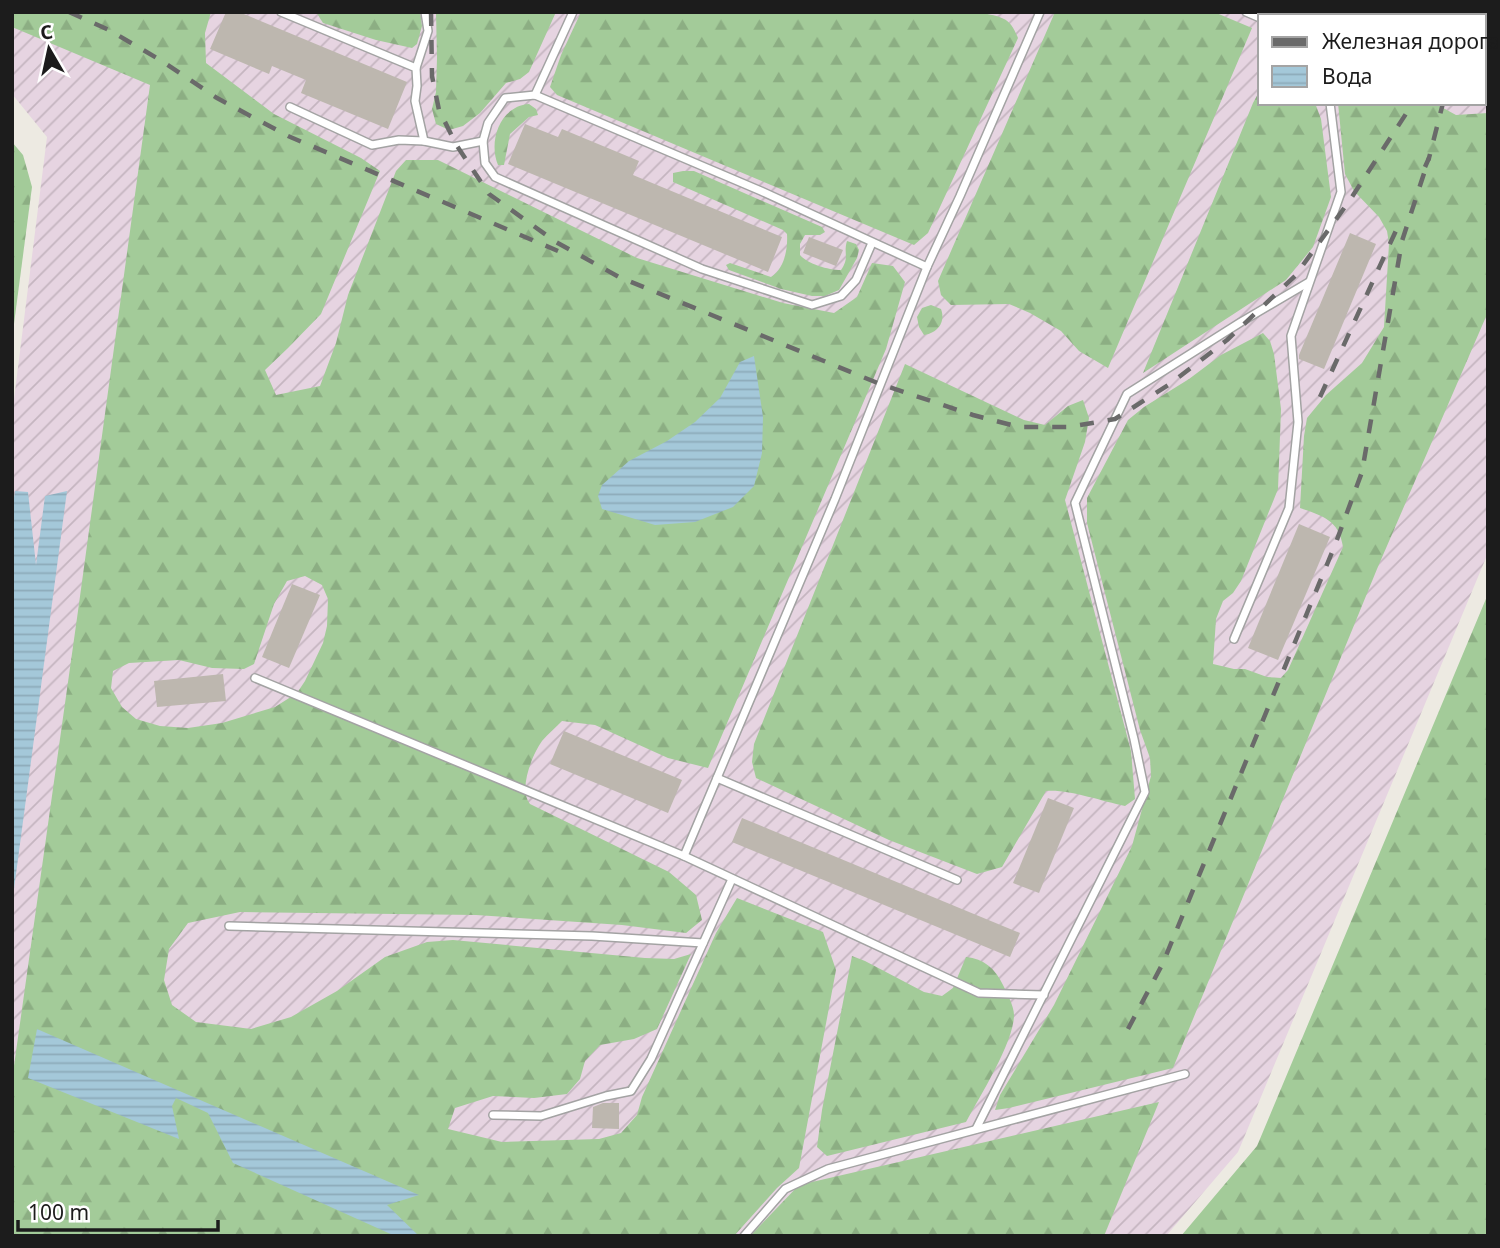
<svg xmlns="http://www.w3.org/2000/svg" width="1500" height="1248" viewBox="0 0 1500 1248" font-family="'Noto Sans',sans-serif">
	<style>
		.industrial { fill: url(#industrial-furrows); fill-rule: evenodd }
		.forest { fill: url(#forest-firs); fill-rule: evenodd }
		.water { fill: url(#water-rules) }
		.building { fill: #bdb7af }
		.lines { fill: none; stroke-linecap: round; stroke-linejoin: round }
		.service-casing { stroke: #a3a3a3; stroke-width: 10 }
		.service { stroke: #fff; stroke-width: 7 }
		.rail { stroke: #6a6a6a; stroke-width: 4.5; stroke-dasharray: 14 14; stroke-linecap: butt }
	</style>
	<defs>
		<pattern id="industrial-furrows" width="10" height="10" patternUnits="userSpaceOnUse" patternTransform="scale(1.75)"><rect width="10" height="10" fill="#e6d4e1"/><path d="M-1 1l2-2M0 10L10 0M9 11l2-2" fill="none" stroke="#c5b5c0"/></pattern>
		<pattern id="forest-firs" width="22" height="20" patternUnits="userSpaceOnUse" patternTransform="scale(1.75)"><rect width="22" height="20" fill="#a3cb99"/><path d="M5 1l3.5 6h-7zM16 11l3.5 6h-7z" fill="#8cae83"/></pattern>
		<pattern id="water-rules" width="6" height="5" patternUnits="userSpaceOnUse" patternTransform="scale(1.75)"><rect width="6" height="5" fill="#a4c8d9"/><path d="M0 2.5h6" fill="none" stroke="#8dabba"/></pattern>
	</defs>
	<rect width="100%" height="100%" fill="#edeae2"/>
	<path class="industrial" d="M12,12H1488V553L1238,1152L1166,1236H12V415L47,137L12,94ZM1260,16H1484V103H1260Z"/>
	<g class="forest">
		<path d="M12,12H211L205,33L206,63L274,114L361,158L380,171L321,314L288,348L265,370L276,395L320,386L336,343L348,295L396,171L406,160H438L637,258L783,303L834,313L857,297L872,263L893,266L905,282L886,349L708,768L668,758L595,725L562,721C556,727 548,734 542,741C532,755 518,790 530,804L669,872L696,895L702,920L686,933L622,925L476,915L240,912L188,923L169,949L164,980L172,1005L196,1022L251,1029L291,1017L337,991L385,957L427,942L453,940L645,958L674,959L691,954L657,1029L634,1039L600,1045L585,1061L580,1079L567,1094L534,1098L493,1096L455,1108L448,1129L502,1142L599,1139L621,1133L637,1115L642,1097L716,933L737,898L823,932L836,970L799,1168L777,1188L734,1236H12V1080L78,611L150,85L12,27ZM305,576L322,585L328,599L327,626L323,643L305,681L297,693L275,707L222,723L188,728L160,726L136,719L122,707L111,688L113,671L129,663L179,660L212,668L244,669L254,664L274,604L287,581Z"/>
		<polygon points="316,12 420,12 422,26 417,44 412,48 376,40 323,23"/>
		<polygon points="436,12 556,12 529,72 520,79 506,83 480,113 463,126 449,130 436,124 432,109 436,92 437,58"/>
		<path d="M581,12H980C1001,18 1009,15 1018,38L928,233L914,245L557,95L550,87L561,55Z"/>
		<polygon points="1055,12 1214,12 1252,28 1108,368 1079,351 1061,331 1030,313 1009,304 951,305 941,295 938,281"/>
		<polygon points="1289,12 1477,12 1476,16 1289,16"/>
		<polygon points="1260,90 1260,103 1315,103 1321,119 1331,197 1313,247 1286,280 1143,373 1253,103"/>
		<path d="M1338,103H1434L1456,115L1488,113V312L1377,569L1173,1068L1009,1108L995,1110L1000,1095L1054,1005L1132,846L1151,776L1150,758L1140,730L1087,523V498L1128,420L1144,407L1189,379L1221,355L1263,333L1270,341L1274,354L1281,409L1278,489L1241,581L1233,593L1223,601L1216,619L1213,664L1234,669H1245L1267,677L1281,678L1288,670L1343,547C1339,520 1323,516 1300,508L1304,436L1307,418L1326,395L1362,363L1384,327L1389,244L1387,231L1379,217L1354,191L1345,174Z"/>
		<path d="M529,104L536,109L538,115L529,117L510,134L504,165H498C488,141 500,106 529,104Z"/>
		<polygon points="12,142 23,155 32,187 12,339"/>
		<path d="M683,171H694L822,227L825,232L820,235H805L800,244V255C808,264 828,270 841,270C850,257 843,254 847,241L856,244L859,250L857,258L839,290L825,296H812L781,289L729,270L726,265L730,263L771,277C784,269 788,250 787,234L783,230L673,182V173Z"/>
		<path d="M931,305L941,309C946,323 937,333 924,335L919,327L917,317L922,308Z"/>
		<path d="M905,364L1024,420L1045,425L1068,406L1083,400L1089,418L1085,442L1065,500L1131,751L1135,799L1125,806C1101,801 1068,789 1046,791L1002,867L977,874L889,840L756,778L752,762L754,744Z"/>
		<polygon points="1488,594 1488,1236 1181,1236 1257,1146"/>
		<path d="M852,956L865,961L924,992L942,996L953,988L966,957C984,959 995,968 1003,985C1007,993 1014,1006 1014,1015C1014,1042 980,1096 966,1122L827,1156L817,1147L822,1110Z"/>
		<polygon points="1159,1102 1104,1236 750,1236 799,1185"/>
	</g>
	<g class="water">
		<polygon points="754,356 763,417 762,453 754,486 733,507 695,522 655,525 602,509 598,496 602,485 629,461 667,441 695,422 720,398 740,362"/>
		<polygon points="15,491 28,492 36,565 45,496 67,491 12,904 12,510"/>
		<polygon points="37,1029 419,1195 387,1205 419,1236 395,1236 233,1163 208,1113 176,1098 172,1106 179,1139 28,1078"/>
	</g>
	<g class="building">
		<polygon points="226,12 239,12 407,82 388,129 301,93 306,80 272,66 269,74 210,49"/>
		<polygon points="525,124 558,137 562,129 639,161 633,175 782,237 768,272 508,164"/>
		<polygon points="1350,233 1376,244 1324,369 1299,359 1299,355"/>
		<polygon points="809,237 843,250 836,266 803,253"/>
		<polygon points="1299,524 1330,537 1278,660 1248,648"/>
		<polygon points="292,584 320,595 289,668 262,657"/>
		<polygon points="223,674 226,701 157,707 154,681"/>
		<polygon points="564,731 682,780 668,813 550,764"/>
		<polygon points="1048,798 1074,808 1039,893 1013,883"/>
		<polygon points="742,818 1020,933 1010,957 732,842"/>
		<polygon points="603,1103 619,1103 619,1129 592,1128 593,1107"/>
	</g>
	<g class="lines">
		<g class="service-casing">
			<g id="service">
				<polyline points="281,12 416,68 417,86 415,101 424,141"/>
				<polyline points="1246,12 1260,18"/>
				<polyline points="416,68 428,31 425,12"/>
				<polyline points="535,95 573,12"/>
				<polyline points="1484,99 1488,98"/>
				<polyline points="290,107 372,145 399,140 424,141 453,147 483,141"/>
				<polyline points="872,243 856,280 841,296 812,305 702,269 495,177 485,163 483,141 488,123 505,98 535,95 761,191 927,267"/>
				<polyline points="1234,639 1289,508 1298,422 1291,336 1341,192 1330,103"/>
				<polyline points="255,678 684,856 979,993 1044,995"/>
				<polyline points="717,778 957,880"/>
				<polyline points="684,856 835,499 927,267 960,196 1040,12"/>
				<polyline points="229,926 592,936 703,943"/>
				<polyline points="493,1115 541,1116 606,1096 631,1091 651,1059 732,879"/>
				<polyline points="976,1129 1145,792 1134,739 1075,503 1127,394 1241,322 1309,282"/>
				<polyline points="744,1236 785,1189 828,1169 1185,1074"/>
			</g>
		</g>
		<use href="#service" class="service"/>
		<g class="rail">
			<polyline points="69,12 109,30 162,61 217,98 288,136 558,251"/>
			<polyline points="431,12 432,76 439,110 457,146 489,194 556,242 619,277 880,384 973,415 1019,427 1069,427 1115,419 1170,384 1227,340 1295,276 1350,200 1413,103"/>
			<polyline points="1460,16 1462,12"/>
			<polyline points="1425,167 1429,158 1443,103"/>
			<polyline points="1320,397 1399,224"/>
			<polyline points="1128,1029 1163,963 1335,545 1362,472 1402,241 1429,158"/>
		</g>
	</g>
	<rect width="1500" height="1248" fill="none" stroke="#1c1c1c" stroke-width="28"/>
	<rect x="1258" y="14" width="228" height="91" fill="#ffffff" stroke="#a4a4a4" stroke-width="2"/>
	<rect x="1272" y="37" width="35" height="10" fill="#6a6a6a" stroke="#a4a4a4" stroke-width="2"/>
	<text x="1322" y="49" font-size="21" fill="#1c1c1c">Железная дорога</text>
	<rect x="1272" y="66" width="35" height="21" fill="url(#water-rules)" stroke="#a4a4a4" stroke-width="2"/>
	<text x="1322" y="84" font-size="21" fill="#1c1c1c">Вода</text>
	<g transform="translate(49 49) rotate(351)" stroke="#ffffff" stroke-width="5" paint-order="stroke">
	<path d="M0-5L12 26L0 18L-12 26Z" fill="#1c1c1c"/>
	<text y="-10" font-size="19" font-weight="bold" text-anchor="middle" fill="#1c1c1c">С</text>
	</g>
	<path d="M18 1220v10h200v-10" fill="none" stroke="#1c1c1c" stroke-width="3.5"/>
	<text x="28" y="1220" font-size="21" fill="#1c1c1c" stroke="#ffffff" stroke-width="5" paint-order="stroke">100 m</text>
</svg>
